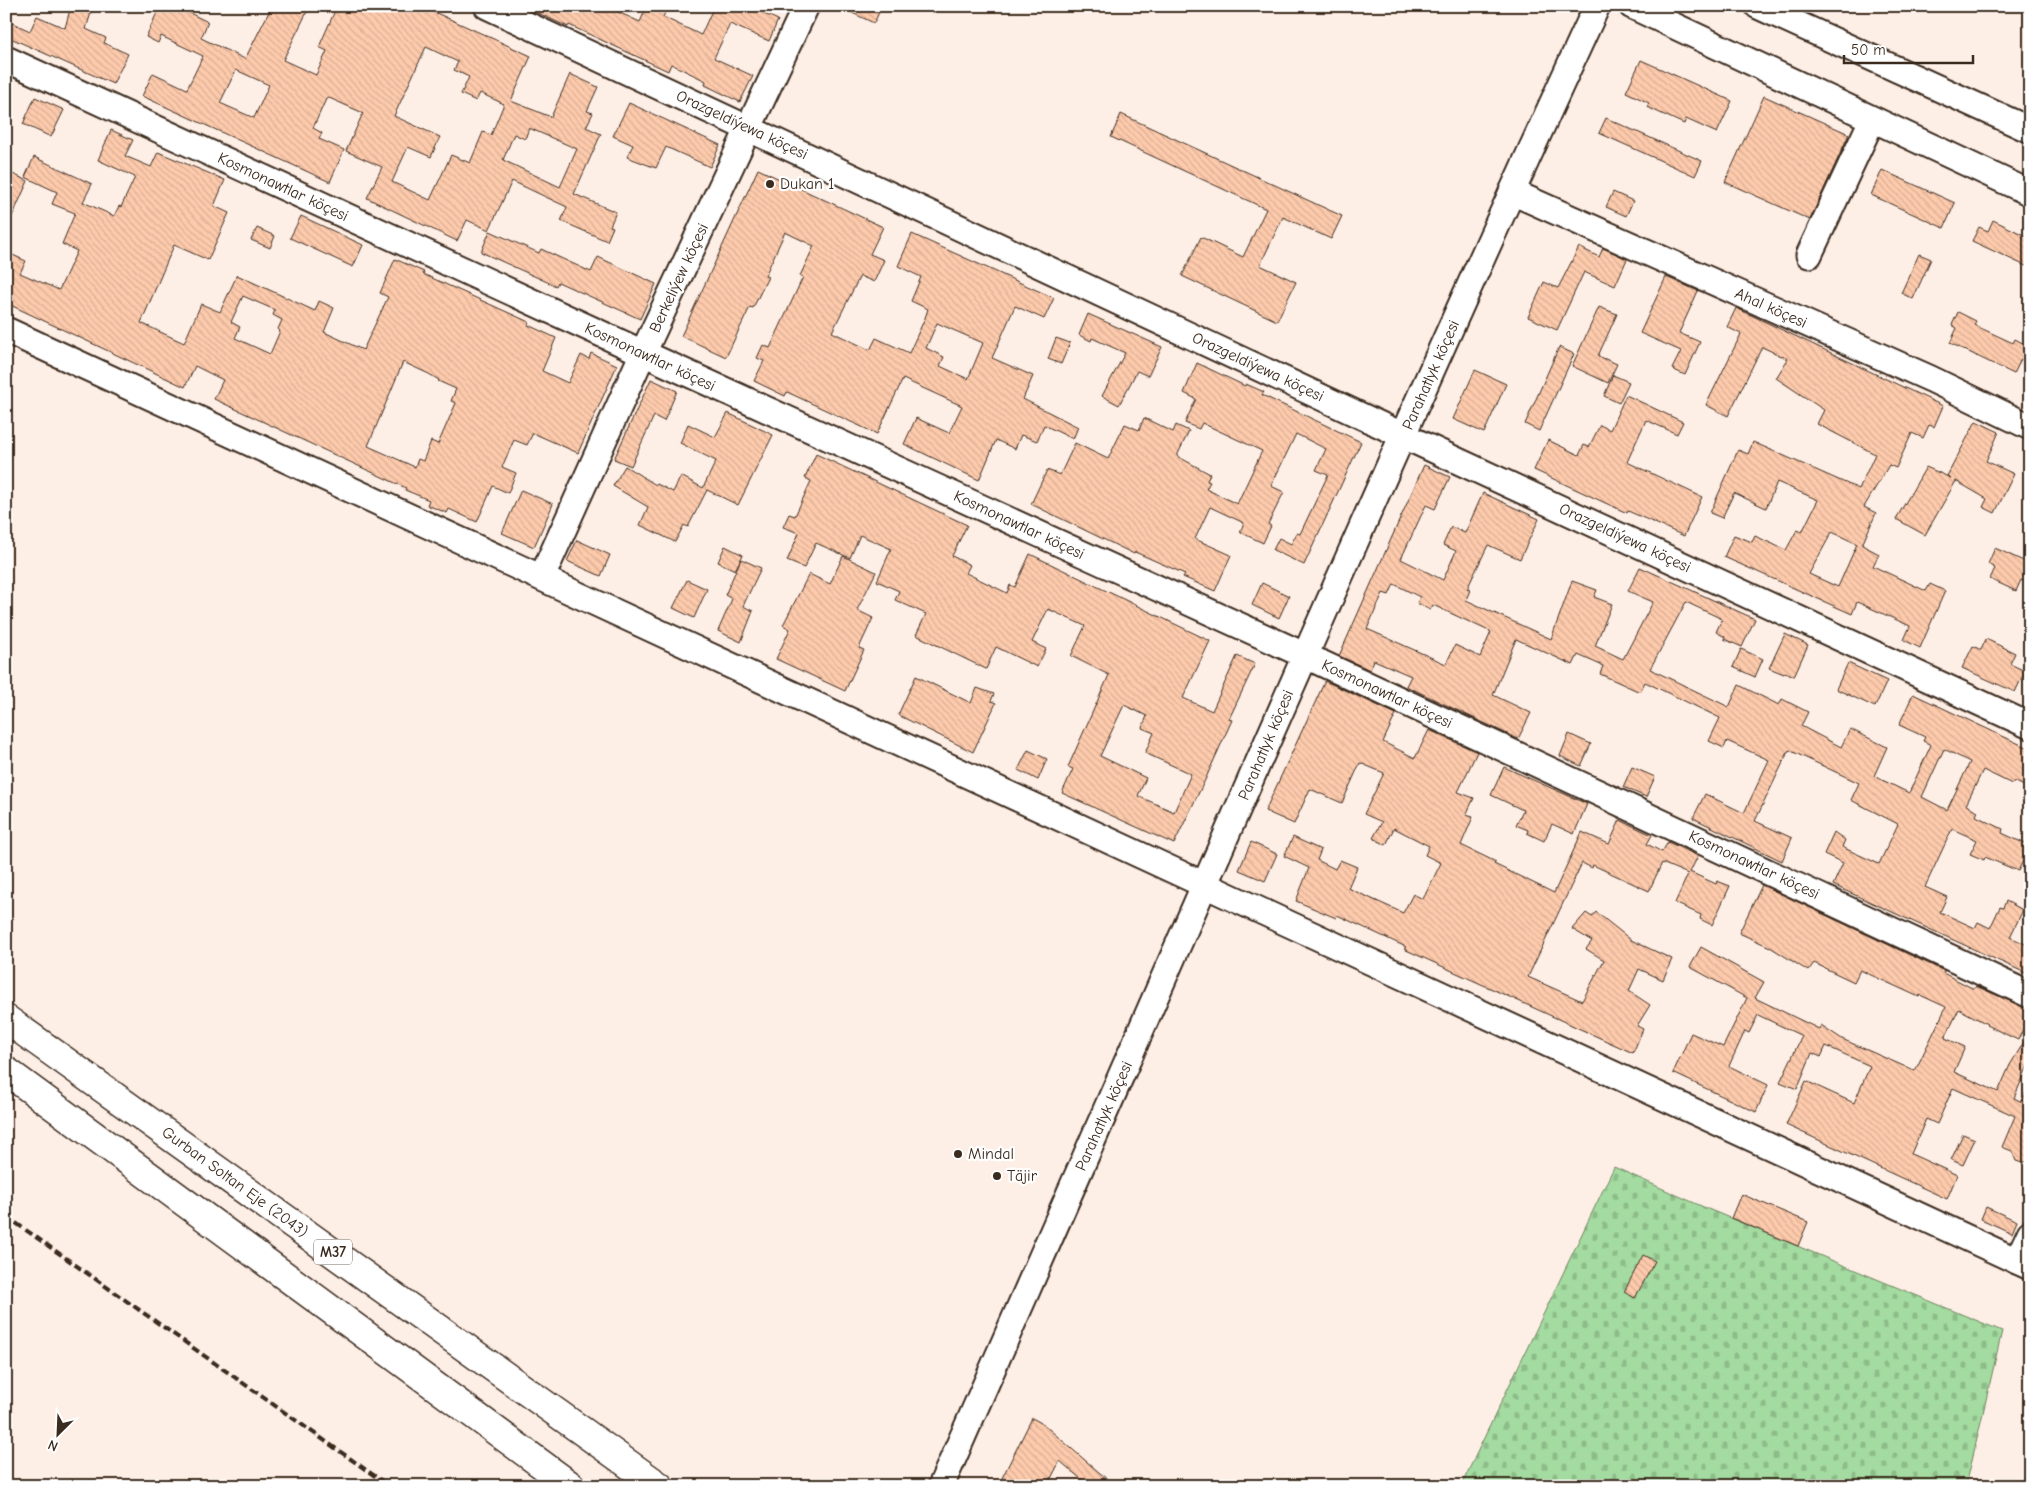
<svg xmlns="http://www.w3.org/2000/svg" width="2036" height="1492" viewBox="0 0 2036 1492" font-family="'Comic Neue',sans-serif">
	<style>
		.cemetery { fill: url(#cemetery-stones); stroke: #6f825f }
		.building { fill: url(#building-back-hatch); stroke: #3b2a1e; fill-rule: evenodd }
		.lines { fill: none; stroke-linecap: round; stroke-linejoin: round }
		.minor-casing { stroke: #3b2a1e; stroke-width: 29 }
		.highway-casing { stroke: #3b2a1e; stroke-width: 31 }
		.minor { stroke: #fff; stroke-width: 25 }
		.highway { stroke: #fff; stroke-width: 28 }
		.rail { stroke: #3b2a1e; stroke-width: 4; stroke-dasharray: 8 4; stroke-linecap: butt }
		.poi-dot { fill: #3b2a1e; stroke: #fff; stroke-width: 2 }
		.labels { text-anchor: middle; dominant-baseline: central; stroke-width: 4.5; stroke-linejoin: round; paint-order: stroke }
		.shield { fill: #fff; stroke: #766a62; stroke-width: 1 }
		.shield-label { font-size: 15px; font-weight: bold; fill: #3b2a1e }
		.street-label { font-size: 16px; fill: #3b2a1e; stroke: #fff }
		.poi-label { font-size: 16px; fill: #3b2a1e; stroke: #fff; text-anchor: start }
	</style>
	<defs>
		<pattern id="cemetery-stones" width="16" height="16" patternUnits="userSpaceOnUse" patternTransform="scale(1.25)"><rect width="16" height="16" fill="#a3dba0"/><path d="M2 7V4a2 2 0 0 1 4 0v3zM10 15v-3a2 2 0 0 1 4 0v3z" fill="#8dbc89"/></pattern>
		<pattern id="building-back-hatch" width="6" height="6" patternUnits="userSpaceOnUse" patternTransform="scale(1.25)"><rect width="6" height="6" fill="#fdcaac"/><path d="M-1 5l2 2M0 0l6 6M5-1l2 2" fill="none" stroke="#daae94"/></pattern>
	</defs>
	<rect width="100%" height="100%" fill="#feefe6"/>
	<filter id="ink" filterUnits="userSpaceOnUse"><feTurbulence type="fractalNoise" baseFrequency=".02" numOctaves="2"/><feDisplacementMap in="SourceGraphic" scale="10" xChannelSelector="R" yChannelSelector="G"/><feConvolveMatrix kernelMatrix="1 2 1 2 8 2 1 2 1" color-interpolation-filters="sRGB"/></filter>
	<g filter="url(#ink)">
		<polygon class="cemetery" points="1614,1167 1708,1209 2002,1331 1966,1486 1461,1486"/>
		<g class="building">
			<polygon points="71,6 93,6 86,29 106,38 104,43 128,54 113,84 6,36 6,20 30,31 37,16 65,28"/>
			<path d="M160,6H175L208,22L201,38L245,59L272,6H310L283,60L316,75L327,51L319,47L337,6H421L531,56L511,101L551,117L570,74L598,87L587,111L593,113L586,127L601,134L574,194L616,212L610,226L613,227L607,241L561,221L567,207L512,181L489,230L467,220L457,241L367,198L382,167L346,151L363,113L327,97L313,128L322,133L319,139L344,150L330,182L142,96L153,73L187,89L203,56L161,36L158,43L146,37ZM426,47L458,62L454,70L469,77L461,94L476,101L480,93L504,104L491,135L483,132L470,163L451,155L430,200L392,182L408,147L431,157L440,137L394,116ZM236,70L269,85L254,118L220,103ZM529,128L577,149L560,187L503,160L514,134L525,139Z"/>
			<polygon points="523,6 605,6 640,22 647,6 668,6 663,17 701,35 714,6 747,6 778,20 769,41 730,24 714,58 753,76 740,102 705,85 706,81 671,64 668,71 569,25 568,27"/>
			<polygon points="837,6 882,6 874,23"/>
			<polygon points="1641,60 1732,101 1717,133 1686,119 1684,124 1647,107 1649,103 1626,92"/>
			<polygon points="1764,96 1849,134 1810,220 1725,182"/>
			<polygon points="35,97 64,110 51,137 23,124"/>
			<polygon points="629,103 720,145 710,167 666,147 656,168 627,157 633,145 613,136"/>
			<polygon points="1121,114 1342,216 1331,239 1283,217 1260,265 1296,282 1277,321 1182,276 1201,237 1243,257 1266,209 1111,137"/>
			<polygon points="1606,118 1702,161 1695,176 1599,133"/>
			<path d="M111,130L133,140L125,156L151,167L158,152L225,180L214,206L229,213L208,260L174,245L141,323L184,343L201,304L220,312L237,275L315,311L319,301L334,308L324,332L363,350L388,297L380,293L395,259L424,272L423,274L529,322L528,325L556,338L542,371L568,383L581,355L589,359L591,353L617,365L578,453L533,433L527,445L514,440L502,467L516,473L508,493L493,486L477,522L449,509L447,513L427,505L429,500L405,490L406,488L214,399L223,380L195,366L185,387L6,303V252L26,261L20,273L59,290L77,251L62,244L75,213L52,204L57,192L25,177L34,157L92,184L83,202L114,216L119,206L121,207L135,177L98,160ZM243,296L275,310L273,315L282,320L278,329L280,331L270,354L235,338L240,327L231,322ZM403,362L429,374L439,380L438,381L456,389L451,401L456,403L438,444L431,441L423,461L418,459L415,467L368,446Z"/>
			<path d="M758,169L883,227L870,254L884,260L874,282L860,276L832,332L870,350L876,338L909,353L925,318L928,309L911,301L921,277L898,266L912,234L1054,298L1044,319L1015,306L992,358L1033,376L1023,399L1078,427L1073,439L1044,425L1037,441L1021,435L1015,449L996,440L979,480L904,444L916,418L949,433L962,406L903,379L877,434L787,392L785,396L754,381L764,361L757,358L763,345L770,348L803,277L800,276L814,246L785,232L765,276L768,277L753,308L750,307L726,357L681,336ZM937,323L983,343L968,379L940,366L944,357L926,348Z"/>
			<polygon points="1882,170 1955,203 1944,228 1871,195"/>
			<polygon points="6,171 28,181 6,230"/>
			<polygon points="1613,192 1633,201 1626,216 1606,207"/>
			<polygon points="301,216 363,245 353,267 290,238"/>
			<polygon points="1993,220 2030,238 2030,268 1972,241 1979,227 1988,231"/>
			<polygon points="257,228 275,236 270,248 251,240"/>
			<polygon points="490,231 539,253 541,249 591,272 598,257 656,284 640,319 558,282 556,286 481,252"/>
			<polygon points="1579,247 1599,257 1603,248 1627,259 1615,286 1584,272 1557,330 1528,317 1544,282 1558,288"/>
			<polygon points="1919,254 1931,259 1913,299 1901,293"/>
			<polygon points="1666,277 1698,291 1679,333 1700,342 1685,375 1672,369 1681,351 1640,333"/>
			<polygon points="1599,307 1617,314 1598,356 1617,364 1608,383 1572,366"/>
			<path d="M1736,308L1943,406L1934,427L1929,425L1923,438L1912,433L1896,468L1889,465L1864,507L1876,513L1862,545L1879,554L1873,566L1926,591L1930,584L1945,591L1920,648L1904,640L1910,626L1857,602L1852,614L1724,557L1734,535L1752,542L1755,536L1786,550L1797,530L1802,532L1818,500L1777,482L1766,508L1734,493L1722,518L1710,513L1738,450L1748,454L1753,442L1859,489L1875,454L1817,424L1824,410L1776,378L1788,359L1762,347L1728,416L1706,405L1741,334L1727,327ZM1832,532L1857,544L1838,587L1809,574Z"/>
			<polygon points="1958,312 1976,321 1974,325 2013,343 2015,339 2030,347 2030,352 2026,361 2021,359 2014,374 1950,343 1957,328 1952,325"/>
			<polygon points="1088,314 1162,347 1148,376 1137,371 1119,405 1102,396 1125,353 1092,338 1091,341 1079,335"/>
			<polygon points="1056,338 1070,343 1061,364 1048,359"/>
			<polygon points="1559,347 1574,354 1539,431 1525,424"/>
			<polygon points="1197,363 1245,386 1246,384 1264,392 1262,395 1361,442 1304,565 1273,550 1279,538 1291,544 1297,533 1300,534 1328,475 1316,470 1326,449 1296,434 1271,486 1284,492 1268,524 1271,526 1263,543 1240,532 1244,523 1210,507 1195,539 1231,555 1215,591 1183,577 1185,574 1135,552 1134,554 1031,504 1047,470 1060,475 1075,443 1108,459 1125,424 1139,430 1144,418 1173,432 1176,425 1189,431 1177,456 1210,474 1207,481 1210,482 1206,489 1237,504 1262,451 1202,423 1199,429 1185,423 1196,399 1184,393"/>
			<polygon points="1475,370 1506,384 1484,433 1453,419"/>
			<polygon points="1613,375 1629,382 1619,403 1604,396"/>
			<polygon points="651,379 677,391 664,421 654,416 631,466 614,459"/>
			<polygon points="1626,395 1683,422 1677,434 1646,420 1627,462 1702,497 1684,536 1628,511 1627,513 1534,470 1548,440 1579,455 1584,445 1589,447 1600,425 1610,430"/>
			<polygon points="728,413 773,435 738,505 707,490 688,527 684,525 675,542 640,525 648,507 613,486 625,466 656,485 657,484 673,492 681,476 703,488 716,461 680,443 688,424 715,437"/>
			<polygon points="1976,421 1999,432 1986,461 2014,474 1995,513 1983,507 1987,499 1956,481 1925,535 1896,519 1926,467 1951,478 1947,476"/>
			<path d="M816,454L967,525L952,556L970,565L966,573L1007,593L1010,585L1015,587L1030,554L1210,641L1183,698L1212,711L1237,656L1255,664L1229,719L1232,720L1205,780L1174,844L1062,793L1073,769L1068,767L1109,675L1071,656L1085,626L1048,609L1032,642L1046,649L1037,667L996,647L986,669L916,635L926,614L895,600L899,591L877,581L891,549L860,535L850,558L816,543L804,568L787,561L799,533L783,527L789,514L795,516L811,481L805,478ZM1124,705L1147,716L1142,728L1154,733L1145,753L1191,774L1174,812L1138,796L1146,778L1100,756Z"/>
			<path d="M1424,465L1450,477L1435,509L1426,505L1401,559L1443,580L1456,551L1443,545L1451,527L1465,533L1483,493L1539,519L1520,559L1488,545L1467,589L1470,590L1466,600L1551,639L1572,581L1597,590L1594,597L1612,604L1595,646L1623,659L1653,602L1628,591L1640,567L1755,619L1742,647L1724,639L1725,637L1716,632L1722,619L1686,602L1650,669L1729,707L1739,685L1779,705L1782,699L1808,712L1801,726L1841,747L1850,729L1887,747L1874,776L1909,793L1931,745L1923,741L1925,737L1899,725L1913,694L2030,749V789L2014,781L2012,784L1983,770L1966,805L1978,811L1976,816L2003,829L2002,833L2030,846V862L2024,859L2018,871L1985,857L1984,860L1970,854L1977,840L1952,829L1925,887L1947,897L1940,912L1975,928L1978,922L1990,928L2000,907L2003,908L2006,901L2023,910L2010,937L2030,946V975L1833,885L1843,863L1824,854L1834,832L1845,840L1842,847L1879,864L1898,824L1851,800L1859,783L1789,750L1755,821L1792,838L1782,861L1693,818L1705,794L1744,813L1769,760L1727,741L1724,748L1709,741L1720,718L1645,682L1640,692L1600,674L1603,666L1578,655L1573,665L1516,639L1493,695L1531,713L1518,739L1406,686L1411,676L1374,660L1370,670L1339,656ZM1394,584L1420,597L1417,603L1430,610L1433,605L1491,632L1480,657L1455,645L1446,664L1367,629L1383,593L1389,595ZM1944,749L1970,762L1947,810L1922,797Z"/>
			<polygon points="521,490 553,504 534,547 502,533"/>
			<polygon points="577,540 610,555 601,576 567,561"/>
			<polygon points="725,546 743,555 735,570 718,562"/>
			<polygon points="1995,548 2030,564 2030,584 2021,580 2016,591 1990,579 1995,568 1988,564"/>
			<polygon points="843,556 876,572 857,610 873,618 859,648 864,650 845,691 776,659 790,629 783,625 809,574 830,584"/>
			<polygon points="741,559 761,568 743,606 753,611 741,642 718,631 732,599 725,595"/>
			<polygon points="687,580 707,589 694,618 673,608"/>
			<polygon points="1262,583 1289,596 1279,618 1252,605"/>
			<polygon points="1785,634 1808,645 1794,676 1785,672 1784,674 1769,668"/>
			<polygon points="1986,639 2015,653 2010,664 2025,671 2015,692 1962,668 1973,646 1981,650"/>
			<polygon points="1741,649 1763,659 1755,677 1733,667"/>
			<polygon points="1848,663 1887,681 1875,707 1836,689"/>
			<polygon points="916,676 971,703 977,688 994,694 991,701 996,703 973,752 898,715"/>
			<polygon points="1325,681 1396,714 1383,742 1415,758 1429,730 1477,752 1458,792 1474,798 1466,815 1473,817 1461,845 1496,862 1494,864 1554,893 1582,832 1609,844 1620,820 1652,835 1647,844 1662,852 1668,842 1698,856 1690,872 1716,884 1717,881 1730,886 1712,925 1700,919 1701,915 1675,903 1688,874 1662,863 1649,891 1593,865 1592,868 1582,863 1528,977 1582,1001 1604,960 1586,949 1592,941 1572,929 1586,913 1592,917 1596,912 1631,940 1672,959 1663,980 1639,969 1629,991 1650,1005 1637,1026 1643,1029 1633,1053 1404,949 1406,947 1337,915 1336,918 1296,901 1309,868 1284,856 1293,837 1321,850 1317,860 1335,869 1340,860 1357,867 1348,888 1403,913 1413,894 1423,899 1441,863 1425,855 1429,846 1394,828 1386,845 1373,838 1382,822 1364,814 1384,773 1360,763 1342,803 1310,789 1294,824 1265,811"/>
			<polygon points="1569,734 1591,744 1581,766 1560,756"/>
			<polygon points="1028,750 1047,759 1038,780 1018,770"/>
			<polygon points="1504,767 1587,804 1574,834 1552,824 1544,841 1527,833 1528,830 1516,825 1523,810 1491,795"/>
			<polygon points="1632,767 1655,777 1646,797 1623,787"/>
			<polygon points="1251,842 1277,854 1265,881 1239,870"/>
			<polygon points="1762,885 1944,971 1943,973 1974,989 1976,986 2030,1010 2030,1015 2018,1040 1986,1025 1987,1024 1959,1009 1945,1038 1965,1047 1954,1072 1998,1092 2010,1065 2030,1032 2030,1061 2014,1098 2022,1102 2030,1083 2030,1160 2022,1163 2016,1161 2012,1151 2002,1147 2015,1116 1953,1088 1937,1124 1926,1119 1911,1154 1957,1175 1947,1199 1786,1125 1806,1081 1854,1103 1870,1066 1826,1046 1821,1057 1812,1053 1797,1089 1780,1082 1802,1036 1758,1015 1749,1033 1745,1031 1729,1066 1768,1085 1756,1112 1673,1073 1691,1033 1723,1047 1747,998 1690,967 1701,947 1764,982 1755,998 1819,1029 1821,1025 1842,1039 1915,1071 1946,1007 1920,995 1919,997 1860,970 1854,982 1814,963 1808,971 1770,947 1739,933"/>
			<polygon points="1963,1134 1975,1139 1963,1165 1951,1160"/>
			<polygon points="1741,1194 1808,1222 1798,1246 1731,1218"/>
			<polygon points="1986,1207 2017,1221 2012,1233 1981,1219"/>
			<polygon points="1643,1255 1655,1261 1635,1298 1624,1292"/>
			<polygon points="1032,1418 1043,1424 1115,1486 1089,1486 1060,1461 1047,1486 998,1486"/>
		</g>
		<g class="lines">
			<g class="minor-casing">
				<g id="minor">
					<polyline points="487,6 1404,436 2030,726"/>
					<polyline points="1632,6 2030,193"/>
					<polyline points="1758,6 2030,130"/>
					<polyline points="6,59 643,353 1304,655 2030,995"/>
					<polyline points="1512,192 1931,379 2030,427"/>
					<polyline points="1809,255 1872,120"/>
					<polyline points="6,330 2030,1267"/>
					<polyline points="542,577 643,353 806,6"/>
					<polyline points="2017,1261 2030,1233"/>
					<path d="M941,1486C1159,992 1371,496 1597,6"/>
				</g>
			</g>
			<g class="highway-casing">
				<g id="highway">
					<polyline points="6,1019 659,1486"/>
					<polyline points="6,1071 571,1486"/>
				</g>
			</g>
			<use href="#minor" class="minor"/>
			<use href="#highway" class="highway"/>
			<polyline class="rail" points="6,1216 389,1486"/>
		</g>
	</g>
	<g class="poi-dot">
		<circle cx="770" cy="184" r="5"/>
		<circle cx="958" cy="1154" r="5"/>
		<circle cx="997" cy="1176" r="5"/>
	</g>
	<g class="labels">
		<rect class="shield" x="314" y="1239.5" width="38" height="25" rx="4"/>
		<g class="shield-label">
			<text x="333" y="1252">M37</text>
		</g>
		<g class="street-label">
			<text transform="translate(742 125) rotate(25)">Orazgeldiýewa köçesi</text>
			<text transform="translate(283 187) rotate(25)">Kosmonawtlar köçesi</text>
			<text transform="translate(679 278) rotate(-65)">Berkeliýew köçesi</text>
			<text transform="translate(1771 308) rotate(24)">Ahal köçesi</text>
			<text transform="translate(650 357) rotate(25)">Kosmonawtlar köçesi</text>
			<text transform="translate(1258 367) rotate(25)">Orazgeldiýewa köçesi</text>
			<text transform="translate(1431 375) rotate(-66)">Parahatlyk köçesi</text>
			<text transform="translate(1019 525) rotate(25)">Kosmonawtlar köçesi</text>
			<text transform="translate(1625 538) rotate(25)">Orazgeldiýewa köçesi</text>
			<text transform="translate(1387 694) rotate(25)">Kosmonawtlar köçesi</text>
			<text transform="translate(1266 745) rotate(-67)">Parahatlyk köçesi</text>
			<text transform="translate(1754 865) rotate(25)">Kosmonawtlar köçesi</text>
			<text transform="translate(1104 1116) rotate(-66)">Parahatlyk köçesi</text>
			<text transform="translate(235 1182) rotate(36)">Gurban Soltan Eje (2043)</text>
		</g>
		<g class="poi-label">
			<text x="780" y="184">Dukan 1</text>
			<text x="968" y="1154">Mindal</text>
			<text x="1007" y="1176">Täjir</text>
		</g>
	</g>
	<rect width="2036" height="1492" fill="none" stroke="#fff" stroke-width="25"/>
	<rect x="12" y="12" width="2011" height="1467" fill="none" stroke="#3b2a1e" stroke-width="2" filter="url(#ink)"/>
	<g transform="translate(58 1434) rotate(204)" stroke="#ffffff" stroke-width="4" paint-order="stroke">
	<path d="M0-4L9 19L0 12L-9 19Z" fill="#3b2a1e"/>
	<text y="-8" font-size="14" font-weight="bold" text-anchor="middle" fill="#3b2a1e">N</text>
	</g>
	<path d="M1844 55v8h129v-8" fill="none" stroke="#3b2a1e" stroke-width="2.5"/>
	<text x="1851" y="55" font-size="15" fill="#3b2a1e" stroke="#ffffff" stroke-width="4" paint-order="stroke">50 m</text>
</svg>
